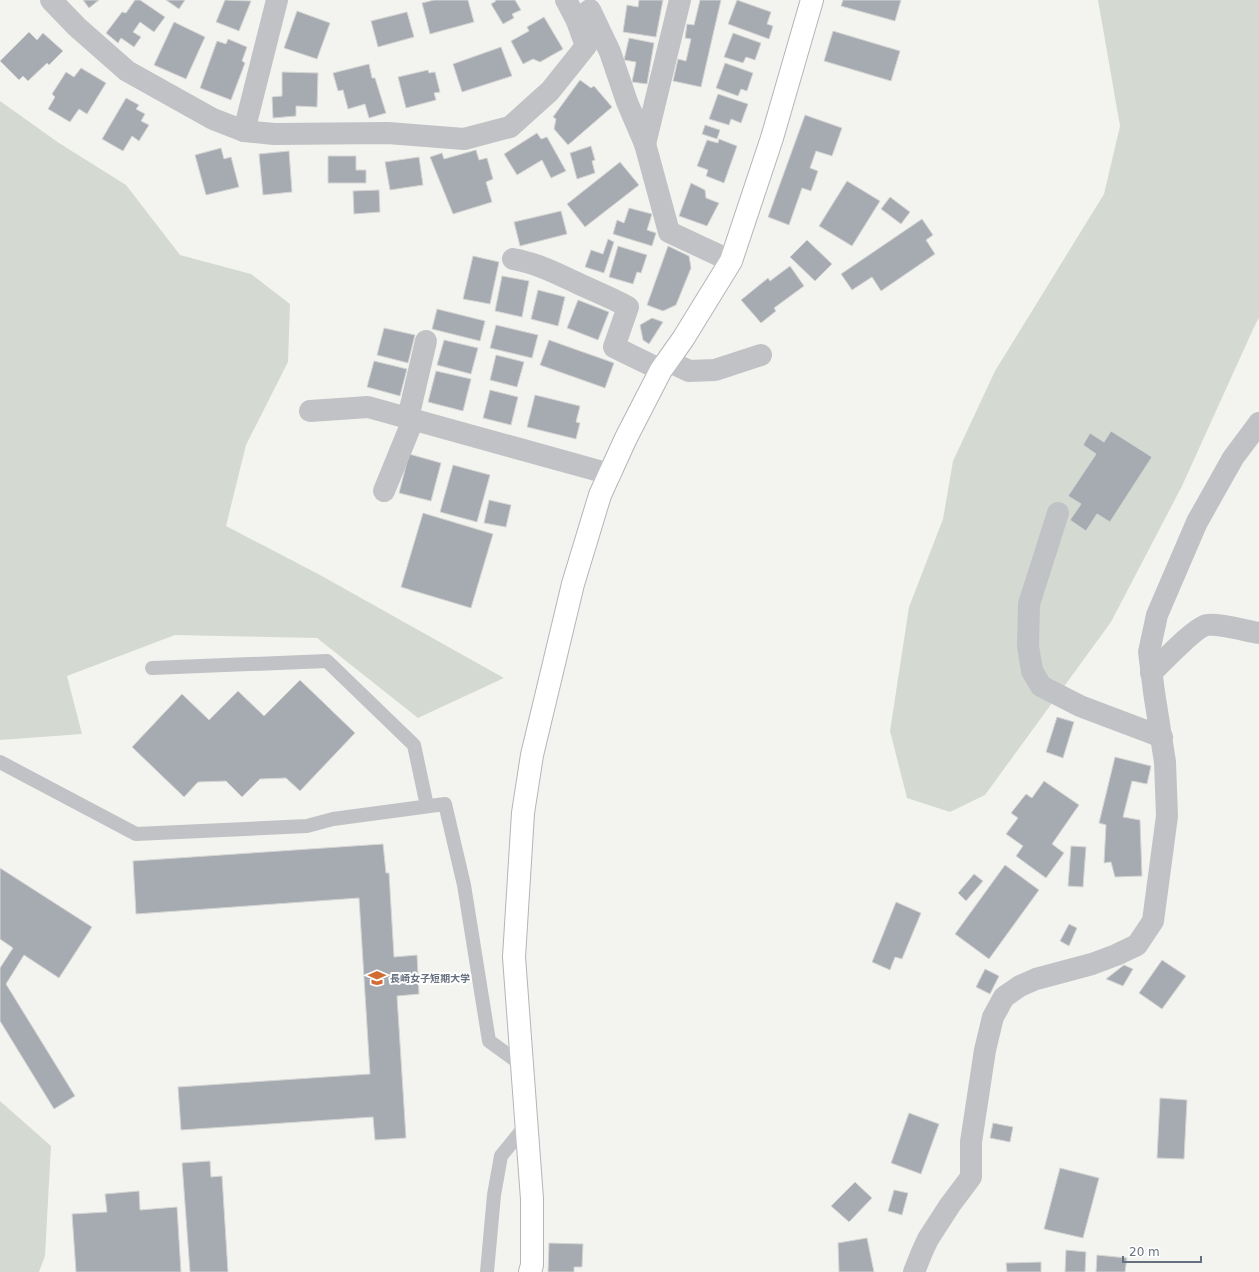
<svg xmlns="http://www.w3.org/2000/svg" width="1259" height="1272" viewBox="0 0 1259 1272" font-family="'DejaVu Sans','Noto Sans JP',sans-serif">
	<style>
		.green { fill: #d4dad2 }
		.building { fill: #a6abb2; stroke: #d5d5d3 }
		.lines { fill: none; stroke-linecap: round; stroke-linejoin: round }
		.secondary-casing { stroke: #b2b5ba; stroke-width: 24 }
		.lane { stroke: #c0c2c5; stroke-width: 14 }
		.street { stroke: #c0c2c5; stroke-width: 22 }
		.secondary { stroke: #fff; stroke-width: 22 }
		.labels { text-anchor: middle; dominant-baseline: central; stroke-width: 4; stroke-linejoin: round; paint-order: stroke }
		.poi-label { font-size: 10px; font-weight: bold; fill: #66707e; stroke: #fff; text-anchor: start }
	</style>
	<rect width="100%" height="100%" fill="#f3f4f0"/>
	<g class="green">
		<polygon points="1098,0 1259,0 1259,318 1255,325 1182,486 1111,622 985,795 950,812 907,798 890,731 909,607 943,519 953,461 995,371 1104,194 1120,126"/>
		<polygon points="0,101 59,143 126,185 180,255 251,274 290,304 288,362 246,445 226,526 320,575 504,678 418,718 317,638 175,635 67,676 82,734 0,740"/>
		<polygon points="0,1101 51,1146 45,1256 39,1272 0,1272"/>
	</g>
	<g class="building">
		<polygon points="83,0 99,0 89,8"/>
		<polygon points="135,0 140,0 165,17 154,32 140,22 133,32 141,37 134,47 121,38 118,43 106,33 122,12 126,13"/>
		<polygon points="166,0 185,0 179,9"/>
		<polygon points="225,0 251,1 239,31 216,22"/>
		<polygon points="434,0 468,0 474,22 430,34 422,3"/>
		<polygon points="495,0 515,0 521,10 512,14 514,18 503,24 491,4 496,1"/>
		<polygon points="639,0 663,0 656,37 623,32 627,5 638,7"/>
		<polygon points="700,0 721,0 701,87 673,81 678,59 686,61 691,39 685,38 687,24 694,25"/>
		<polygon points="737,0 771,12 767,24 773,26 769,39 728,24"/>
		<polygon points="843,0 901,0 895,21 841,6"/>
		<polygon points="297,11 330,23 317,59 284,48"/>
		<polygon points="407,12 414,37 378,47 371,21"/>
		<polygon points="544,17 563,49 540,62 533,59 523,64 511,41 529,31 527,27"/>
		<polygon points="174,22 205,37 186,79 154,65"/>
		<polygon points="833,31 900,51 891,81 824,61"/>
		<polygon points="29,32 37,40 43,33 63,51 49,65 47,63 28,81 23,76 19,80 0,61"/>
		<polygon points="733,33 761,43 755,60 746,57 743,63 724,57"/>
		<polygon points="629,38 654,43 647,84 632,82 636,62 624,60"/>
		<polygon points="228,39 247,47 242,61 245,63 231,100 200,88 217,41 226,44"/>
		<polygon points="501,47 512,76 462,92 453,64"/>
		<polygon points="725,63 753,73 747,91 741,89 738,96 716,88"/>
		<polygon points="369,64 372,78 375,78 386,113 369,118 365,104 348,109 343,90 338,91 333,73"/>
		<polygon points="81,68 106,83 87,114 79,109 70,122 48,109 55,97 52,94 66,72 74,77"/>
		<polygon points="428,70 429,73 435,72 440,92 434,93 436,100 406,108 398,77"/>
		<polygon points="282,72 318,73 317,107 296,106 296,116 273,118 272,97 282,96"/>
		<polygon points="580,80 591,88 594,86 612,107 568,145 554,129 556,119 553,117"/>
		<polygon points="718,94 748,104 741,123 731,119 729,125 709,119"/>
		<polygon points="126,98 139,105 136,109 145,114 141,121 149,125 139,141 132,136 123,151 102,139"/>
		<polygon points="805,115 842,128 832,156 816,151 810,168 818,171 811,191 802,188 789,225 768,217"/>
		<polygon points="705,125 720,130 717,139 702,134"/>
		<polygon points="537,133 541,139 547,137 566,171 551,178 542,160 517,175 504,154"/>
		<polygon points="719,139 737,146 724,183 706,176 708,170 697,166 707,140 718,143"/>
		<polygon points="591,146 595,160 592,161 595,173 577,179 570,153"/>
		<polygon points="221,148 224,159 231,157 239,187 206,195 195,155"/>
		<polygon points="476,150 479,160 487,158 493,179 486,182 492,202 453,214 430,157 442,153 444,159"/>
		<polygon points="289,151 292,192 263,195 259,154"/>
		<polygon points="328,156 356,156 356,170 366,170 366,183 328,183"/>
		<polygon points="419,157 423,185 390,190 385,162"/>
		<polygon points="620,162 639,185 585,227 567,204"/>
		<polygon points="847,181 880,201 852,246 819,226"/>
		<polygon points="691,183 705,190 706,198 719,203 707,226 679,216"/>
		<polygon points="379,190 380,212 354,214 353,191"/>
		<polygon points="890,197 910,212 901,224 881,209"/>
		<polygon points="629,208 652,214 647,230 656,233 652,246 613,234 617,220 624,223"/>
		<polygon points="561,211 567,234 520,246 514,222"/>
		<polygon points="922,219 933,235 926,240 935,254 881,291 872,277 852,290 841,274"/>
		<polygon points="608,239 614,242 604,273 585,267 591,250 603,254"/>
		<polygon points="807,240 832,264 815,281 790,257"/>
		<polygon points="618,246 647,255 641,273 637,272 633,284 609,277"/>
		<polygon points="668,246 689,256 691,268 676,305 663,311 647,305"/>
		<polygon points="473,256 499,262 490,304 463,299"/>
		<polygon points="790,266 804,286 774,308 776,311 761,323 741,300 768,278 770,281"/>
		<polygon points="502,276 529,281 522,317 495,311"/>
		<polygon points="538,290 565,297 558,326 531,319"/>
		<polygon points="578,300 609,312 598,340 567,328"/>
		<polygon points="437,309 485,321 480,341 432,329"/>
		<polygon points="652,318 663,322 649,344 643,340 640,325"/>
		<polygon points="496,325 538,335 532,358 490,348"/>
		<polygon points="384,328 415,335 408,363 377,355"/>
		<polygon points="444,340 478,348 471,374 437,365"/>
		<polygon points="549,340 614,363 605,388 540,365"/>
		<polygon points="496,355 524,362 517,387 490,380"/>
		<polygon points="374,361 407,369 400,396 367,387"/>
		<polygon points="436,371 471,379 463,411 428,402"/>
		<polygon points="490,390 518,397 511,425 483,418"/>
		<polygon points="535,395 580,406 576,422 580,423 576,439 527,427"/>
		<polygon points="1111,431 1152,457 1110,522 1097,514 1086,531 1070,520 1081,504 1068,496 1096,454 1083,445 1090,433 1104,442"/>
		<polygon points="409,454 441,463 431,501 399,493"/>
		<polygon points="453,465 490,475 477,522 440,512"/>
		<polygon points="489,500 511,505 506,527 484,523"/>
		<polygon points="423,513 493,534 471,608 401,587"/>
		<polygon points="300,680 355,733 300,791 286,778 260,779 242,797 226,781 198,782 184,797 132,747 182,694 209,720 238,691 264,716"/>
		<polygon points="1057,717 1074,722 1063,758 1046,752"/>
		<polygon points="1115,757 1151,766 1147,784 1132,781 1123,817 1140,820 1142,876 1115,877 1111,862 1104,863 1106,825 1099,823"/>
		<polygon points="1044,781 1079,805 1052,844 1064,853 1046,878 1016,856 1023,846 1006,834 1018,818 1011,813 1026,794 1032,798"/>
		<polygon points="383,844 386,873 389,873 394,957 417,955 419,994 397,996 406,1138 375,1140 373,1117 181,1130 178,1087 370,1074 359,898 136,914 133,861"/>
		<polygon points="1071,846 1086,847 1083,887 1068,886"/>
		<polygon points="1005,865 1039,890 989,959 955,934"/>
		<polygon points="0,868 92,927 59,978 24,955 6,984 75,1096 54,1109 0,1021 0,968 13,948 0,939"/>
		<polygon points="974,874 983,881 966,901 958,893"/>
		<polygon points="896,902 921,913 902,959 895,957 890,970 872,962"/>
		<polygon points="1069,924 1077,928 1069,946 1060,941"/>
		<polygon points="1162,960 1186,976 1162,1009 1139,993"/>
		<polygon points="1124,965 1133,969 1123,986 1106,979"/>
		<polygon points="985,969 999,976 990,994 976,987"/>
		<polygon points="1160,1098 1187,1100 1184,1159 1157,1158"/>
		<polygon points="909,1113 939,1124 921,1174 891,1163"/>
		<polygon points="993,1123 1013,1127 1010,1142 990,1138"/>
		<polygon points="210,1161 211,1177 222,1176 228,1272 190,1272 182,1163"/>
		<polygon points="1060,1168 1099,1178 1083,1238 1044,1229"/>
		<polygon points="855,1182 872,1198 849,1222 831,1206"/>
		<polygon points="894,1190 908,1193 902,1215 888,1211"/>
		<polygon points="139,1191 140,1210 177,1207 181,1272 76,1272 72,1214 107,1212 105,1194"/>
		<polygon points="867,1238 874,1272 839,1272 838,1243"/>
		<polygon points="549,1243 583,1244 582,1267 574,1267 574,1272 548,1272"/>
		<polygon points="1066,1250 1086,1252 1085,1272 1065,1272"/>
		<polygon points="1097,1255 1127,1258 1125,1272 1096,1272"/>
		<polygon points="1041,1262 1041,1272 1007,1272 1006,1263"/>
	</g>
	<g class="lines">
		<g class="secondary-casing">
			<polyline id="secondary" points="530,1272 532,1265 532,1199 514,957 523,813 532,755 573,584 600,495 626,438 661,370 683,339 731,261 772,138 812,0"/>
		</g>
		<g class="lane">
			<polyline points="152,668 327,661 414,745 427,806"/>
			<polyline points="0,762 136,834 307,826 333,819 445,804 464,885 489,1041 522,1065"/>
			<polyline points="487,1272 494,1195 501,1156 527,1124"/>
		</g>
		<g class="street">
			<polyline points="51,0 77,27 127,71 213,119 244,131 274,134 388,133 464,139 510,127 550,91 586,46 577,21 566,0"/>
			<polyline points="577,21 590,10 610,52 627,102 645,144 669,232 731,261"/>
			<polyline points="244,131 277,0"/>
			<polyline points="645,144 680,0"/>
			<path d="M513,259C536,263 556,273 577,283C594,291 612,298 628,307L614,347L661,370"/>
			<polyline points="668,361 689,371 715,370 761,355"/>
			<polyline points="310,411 368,407 610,474"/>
			<polyline points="408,418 426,341"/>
			<polyline points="384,491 413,420"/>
			<polyline points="1058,513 1029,604 1028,646 1032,671 1041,686 1080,706 1162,737"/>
			<path d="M1151,673C1162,663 1195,627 1207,625C1219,623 1246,631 1259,633"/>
			<polyline points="914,1272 922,1252 928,1239 950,1205 971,1177 971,1142 985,1050 993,1017 1004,997 1020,986 1036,979 1092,964 1116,955 1137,945 1153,921 1167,816 1165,762 1154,692 1149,652 1157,615 1197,522 1233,458 1259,423"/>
		</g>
		<use href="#secondary" class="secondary"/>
	</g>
	<defs>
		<g id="university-bare" transform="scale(1.38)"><path d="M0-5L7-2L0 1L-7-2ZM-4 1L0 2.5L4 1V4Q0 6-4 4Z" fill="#d16c33" stroke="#fff" stroke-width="2.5" paint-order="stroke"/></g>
	</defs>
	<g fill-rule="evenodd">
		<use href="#university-bare" x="377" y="978"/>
	</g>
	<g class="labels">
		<g class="poi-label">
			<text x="390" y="978">長崎女子短期大学</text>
		</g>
	</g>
	<path d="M1123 1256v6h78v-6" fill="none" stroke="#66707e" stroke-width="2"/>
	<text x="1129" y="1256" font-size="12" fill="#66707e" stroke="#ffffff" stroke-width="3" paint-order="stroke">20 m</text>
</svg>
